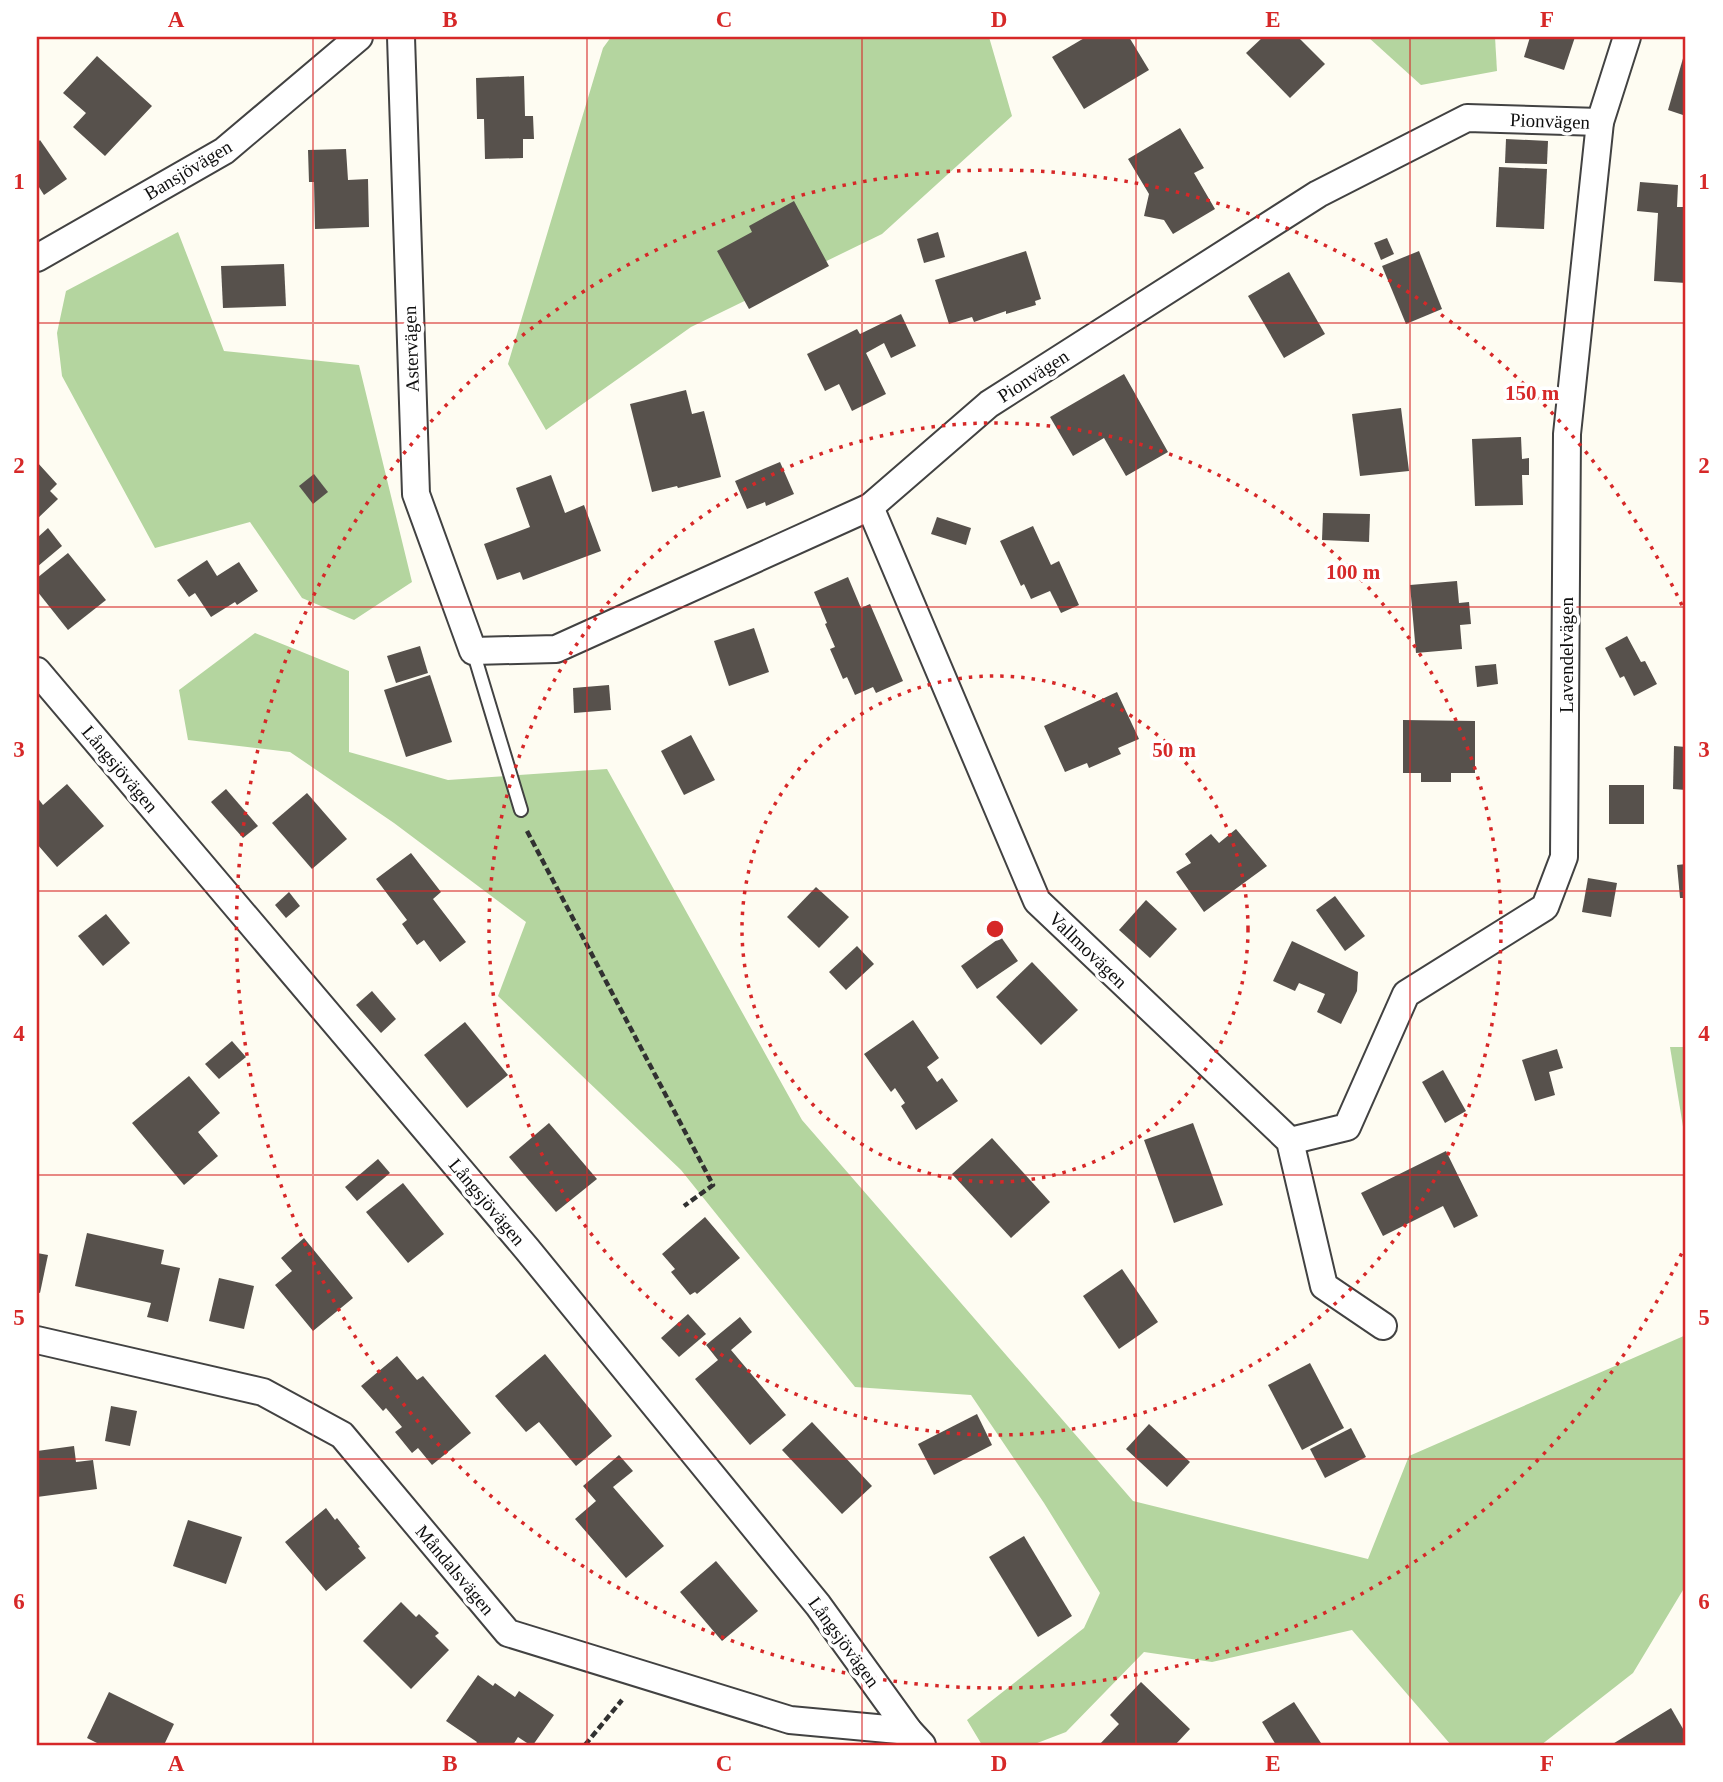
<svg xmlns="http://www.w3.org/2000/svg" width="1723" height="1782" viewBox="0 0 1723 1782" font-family="'Times New Roman',serif">
	<style>
		.forest { fill: #b4d59f }
		.building { fill: #57514c }
		.lines { fill: none; stroke-linecap: round; stroke-linejoin: round }
		.lane-casing { stroke: #424242; stroke-width: 16 }
		.street-casing { stroke: #424242; stroke-width: 30 }
		.path { stroke: #313131; stroke-width: 4.5; stroke-dasharray: 7 3.5; stroke-linecap: butt }
		.lane { stroke: #fff; stroke-width: 12 }
		.street { stroke: #fff; stroke-width: 26 }
		.grid { fill: none; stroke: #d62828; stroke-width: 2; stroke-opacity: 0.55 }
		.ring { fill: none; stroke: #d62828; stroke-width: 3.5; stroke-dasharray: 3.5 7 }
		.labels { text-anchor: middle; dominant-baseline: central; stroke-width: 7; stroke-linejoin: round; paint-order: stroke }
		.street-label { font-size: 19px; fill: #0f0f0f; stroke: #fff }
		.centre { fill: #d62828; stroke: #fff; stroke-width: 3.5 }
		.ring-label { font-size: 21px; text-anchor: middle; font-weight: bold; fill: #d62828; stroke: #fff; stroke-width: 7; stroke-linejoin: round; paint-order: stroke }
		.neatline { fill: none; stroke: #d62828; stroke-width: 2.5 }
		.grid-label { font-size: 23px; text-anchor: middle; font-weight: bold; fill: #d62828 }
	</style>
	<rect width="100%" height="100%" fill="#fefcf2"/>
	<g class="forest">
		<polygon points="611,37 989,37 1012,116 882,234 691,327 546,430 508,364 603,48"/>
		<polygon points="1368,37 1495,37 1497,71 1421,85"/>
		<polygon points="178,232 224,351 359,365 412,582 354,620 302,598 250,522 155,548 62,376 57,333 66,291"/>
		<polygon points="255,633 349,671 349,752 448,780 607,769 802,1120 1133,1501 1368,1559 1409,1456 1686,1335 1686,1585 1633,1673 1541,1745 1451,1745 1352,1630 1212,1662 1144,1652 1066,1732 1032,1745 982,1745 967,1720 1084,1628 1100,1593 1044,1503 971,1395 855,1387 681,1170 498,996 526,922 394,823 290,752 188,740 179,690"/>
		<polygon points="1670,1047 1686,1047 1686,1145"/>
	</g>
	<g class="building">
		<polygon points="1086,37 1129,37 1149,70 1084,109 1052,57"/>
		<polygon points="1263,37 1298,37 1325,64 1290,98 1246,53"/>
		<polygon points="1530,37 1575,37 1564,70 1524,57"/>
		<polygon points="1686,48 1686,116 1668,110"/>
		<polygon points="97,56 152,106 105,156 73,127 86,113 63,93"/>
		<polygon points="524,76 525,116 533,116 534,139 523,139 523,158 485,159 484,119 477,119 476,78"/>
		<polygon points="1180,128 1204,168 1194,173 1215,209 1173,234 1164,220 1144,216 1149,194 1128,159"/>
		<polygon points="1506,139 1548,141 1547,164 1505,163"/>
		<polygon points="40,140 67,179 44,195 37,184 37,143"/>
		<polygon points="346,149 348,180 368,179 369,227 315,229 314,182 309,182 308,150"/>
		<polygon points="1499,167 1547,169 1544,229 1496,227"/>
		<polygon points="1640,182 1678,185 1677,207 1686,207 1686,283 1654,281 1658,213 1637,211"/>
		<polygon points="794,201 829,266 749,309 717,251 752,232 749,226"/>
		<polygon points="938,232 945,257 924,263 917,239"/>
		<polygon points="1387,238 1394,254 1381,260 1374,243"/>
		<polygon points="1026,251 1041,299 1035,301 1036,305 1006,314 1006,311 974,322 972,317 949,324 935,280"/>
		<polygon points="1419,251 1442,309 1406,324 1382,266"/>
		<polygon points="284,264 286,306 223,308 221,266"/>
		<polygon points="1289,272 1325,334 1284,358 1248,296"/>
		<polygon points="901,314 916,346 891,358 884,343 866,353 886,394 852,411 839,384 825,391 807,354 857,329 860,334"/>
		<polygon points="1124,374 1168,452 1126,476 1104,438 1073,456 1050,417"/>
		<polygon points="686,390 692,414 704,411 721,477 678,488 677,486 652,492 630,404"/>
		<polygon points="1401,408 1409,471 1360,476 1352,414"/>
		<polygon points="1521,437 1522,459 1529,458 1529,475 1522,475 1523,505 1475,506 1472,439"/>
		<polygon points="37,462 57,484 50,491 58,499 37,519"/>
		<polygon points="780,462 794,494 766,506 765,502 747,509 735,481"/>
		<polygon points="314,474 328,492 313,504 299,486"/>
		<polygon points="551,475 565,513 584,505 601,551 523,580 520,572 497,580 484,544 530,527 516,488"/>
		<polygon points="1323,513 1370,514 1369,542 1322,540"/>
		<polygon points="937,517 971,528 966,545 931,534"/>
		<polygon points="1033,526 1051,565 1059,561 1079,605 1061,613 1050,591 1031,599 1024,584 1021,586 1000,541"/>
		<polygon points="48,528 62,546 37,567 37,538"/>
		<polygon points="68,553 106,600 68,630 37,591 37,578"/>
		<polygon points="207,560 217,576 239,562 258,591 237,605 235,602 211,617 195,593 189,597 177,580"/>
		<polygon points="848,577 861,608 870,604 903,681 876,693 873,687 855,695 847,677 843,679 830,649 835,647 825,624 827,623 814,592"/>
		<polygon points="1457,581 1459,603 1469,602 1471,624 1460,625 1462,649 1416,653 1410,585"/>
		<polygon points="754,628 769,672 729,686 714,641"/>
		<polygon points="1627,636 1641,662 1645,661 1657,684 1634,696 1624,676 1620,678 1605,648"/>
		<polygon points="420,646 428,673 396,683 387,656"/>
		<polygon points="1496,664 1498,684 1477,687 1475,666"/>
		<polygon points="430,675 452,742 406,757 384,690"/>
		<polygon points="609,685 611,710 574,713 573,688"/>
		<polygon points="1117,692 1139,739 1118,748 1121,754 1089,768 1087,763 1065,772 1044,726"/>
		<polygon points="1403,720 1475,721 1475,773 1451,773 1451,782 1421,782 1421,773 1403,773"/>
		<polygon points="691,735 715,780 684,795 661,751"/>
		<polygon points="1674,746 1686,747 1686,790 1673,789"/>
		<polygon points="67,784 104,826 57,867 37,844 37,797 43,805"/>
		<rect x="1609" y="785" width="35" height="39"/>
		<polygon points="226,789 258,826 243,838 211,802"/>
		<polygon points="307,793 347,839 312,869 272,823"/>
		<polygon points="1236,829 1267,866 1204,912 1176,872 1191,863 1185,854 1211,834 1219,843"/>
		<polygon points="411,853 441,892 433,899 466,942 440,962 424,940 417,945 402,924 407,920 376,879"/>
		<polygon points="1686,864 1686,898 1680,898 1677,865"/>
		<polygon points="1588,878 1617,883 1611,917 1582,912"/>
		<polygon points="816,887 849,917 819,948 787,917"/>
		<polygon points="289,892 300,906 286,918 275,905"/>
		<polygon points="1335,896 1365,936 1345,951 1316,910"/>
		<polygon points="1146,900 1177,929 1150,958 1119,930"/>
		<polygon points="106,914 130,943 103,966 78,936"/>
		<polygon points="1001,937 1018,961 977,989 961,966"/>
		<polygon points="1292,941 1358,972 1357,991 1341,1024 1317,1012 1325,994 1299,983 1295,991 1273,981"/>
		<polygon points="857,946 874,964 846,990 829,972"/>
		<polygon points="1032,962 1078,1010 1041,1045 996,997"/>
		<polygon points="372,991 396,1019 381,1033 356,1005"/>
		<polygon points="913,1020 939,1058 927,1067 937,1082 942,1078 958,1101 916,1130 901,1106 905,1103 895,1088 891,1092 864,1054"/>
		<polygon points="465,1022 508,1075 467,1108 424,1055"/>
		<polygon points="232,1041 246,1057 219,1079 205,1064"/>
		<polygon points="1557,1049 1563,1068 1549,1072 1555,1095 1535,1101 1522,1060"/>
		<polygon points="1443,1070 1466,1111 1445,1123 1422,1082"/>
		<polygon points="189,1076 220,1113 198,1132 218,1156 184,1185 132,1123"/>
		<polygon points="549,1123 597,1179 556,1212 509,1157"/>
		<polygon points="1193,1123 1223,1205 1174,1223 1144,1140"/>
		<polygon points="992,1138 1050,1202 1011,1238 952,1174"/>
		<polygon points="1446,1151 1478,1216 1454,1228 1443,1206 1383,1236 1361,1193"/>
		<polygon points="378,1159 390,1173 357,1201 345,1187"/>
		<polygon points="403,1183 444,1234 408,1263 366,1212"/>
		<polygon points="705,1217 740,1258 697,1294 695,1292 690,1295 671,1272 675,1269 662,1254"/>
		<polygon points="87,1233 164,1250 161,1264 180,1268 168,1322 147,1317 151,1303 75,1286"/>
		<polygon points="304,1238 353,1298 313,1331 275,1285 292,1271 281,1258"/>
		<polygon points="37,1253 48,1255 40,1293 37,1292"/>
		<polygon points="1122,1269 1158,1322 1119,1349 1083,1296"/>
		<polygon points="219,1278 254,1286 244,1329 209,1321"/>
		<polygon points="688,1314 706,1334 679,1357 661,1338"/>
		<polygon points="740,1317 752,1332 731,1350 786,1415 750,1445 695,1379 718,1360 706,1345"/>
		<polygon points="545,1354 612,1436 576,1466 539,1422 526,1432 495,1396"/>
		<polygon points="397,1356 417,1380 423,1376 471,1433 432,1465 418,1448 412,1453 395,1432 402,1427 386,1408 383,1411 361,1386"/>
		<polygon points="1310,1363 1344,1428 1302,1450 1268,1385"/>
		<polygon points="111,1406 137,1411 130,1446 105,1441"/>
		<polygon points="977,1414 992,1445 934,1475 918,1444"/>
		<polygon points="812,1422 872,1486 842,1514 782,1450"/>
		<polygon points="1149,1424 1190,1462 1167,1487 1126,1449"/>
		<polygon points="1351,1428 1366,1457 1325,1478 1310,1449"/>
		<polygon points="74,1446 76,1462 93,1460 97,1489 37,1497 37,1468 39,1468 37,1451"/>
		<polygon points="619,1455 633,1471 613,1487 664,1546 626,1578 575,1519 596,1501 583,1486"/>
		<polygon points="326,1508 335,1520 337,1518 360,1547 358,1548 366,1558 326,1591 285,1542"/>
		<polygon points="188,1520 242,1537 226,1584 173,1566"/>
		<polygon points="1024,1536 1072,1616 1038,1637 989,1557"/>
		<polygon points="716,1561 758,1611 722,1641 680,1592"/>
		<polygon points="401,1602 416,1617 419,1614 439,1633 435,1636 449,1650 411,1689 363,1641"/>
		<polygon points="478,1675 493,1686 495,1683 515,1697 519,1691 554,1715 533,1745 530,1745 518,1737 513,1745 475,1745 477,1742 446,1721"/>
		<polygon points="1141,1682 1190,1729 1175,1745 1099,1745 1119,1724 1110,1715"/>
		<polygon points="109,1692 174,1724 164,1745 101,1745 87,1738"/>
		<polygon points="1294,1702 1321,1743 1318,1745 1276,1745 1262,1722"/>
		<polygon points="1671,1708 1686,1734 1686,1745 1611,1745"/>
	</g>
	<g class="lines">
		<g class="lane-casing">
			<polyline id="lane" points="473,651 521,810"/>
		</g>
		<g class="street-casing">
			<g id="street">
				<polyline points="401,37 416,494 473,651 556,649 870,507 989,404 1318,194 1467,118 1600,122"/>
				<polyline points="37,258 224,151 359,37"/>
				<polyline points="870,507 1037,901 1290,1141 1324,1286 1383,1326"/>
				<polyline points="37,671 527,1249 818,1605 909,1731 922,1745"/>
				<polyline points="1290,1141 1347,1127 1406,994 1545,907 1564,857 1567,434 1600,122 1627,37"/>
				<polyline points="37,1340 263,1392 342,1435 508,1633 790,1720 909,1731"/>
			</g>
		</g>
		<g class="path">
			<polyline points="527,831 713,1185 684,1206"/>
			<polyline points="585,1745 622,1700"/>
		</g>
		<use href="#lane" class="lane"/>
		<use href="#street" class="street"/>
	</g>
	<path class="grid" d="M313,37V1745M587,37V1745M862,37V1745M1136,37V1745M1410,37V1745M37,323H1686M37,607H1686M37,891H1686M37,1175H1686M37,1459H1686"/>
	<g class="ring">
		<circle cx="995" cy="929" r="253"/>
		<circle cx="995" cy="929" r="506"/>
		<path d="M1686 1244A759 759 0 1 1 1686 614"/>
	</g>
	<g class="labels">
		<g class="street-label">
			<text transform="translate(1550 121) rotate(2)">Pionvägen</text>
			<text transform="translate(188 170) rotate(-31)">Bansjövägen</text>
			<text transform="translate(411 349) rotate(-92)">Astervägen</text>
			<text transform="translate(1033 376) rotate(-33)">Pionvägen</text>
			<text transform="translate(1566 655) rotate(-90)">Lavendelvägen</text>
			<text transform="translate(120 769) rotate(50)">Långsjövägen</text>
			<text transform="translate(1088 950) rotate(44)">Vallmovägen</text>
			<text transform="translate(487 1202) rotate(50)">Långsjövägen</text>
			<text transform="translate(455 1570) rotate(50)">Måndalsvägen</text>
			<text transform="translate(844 1642) rotate(54)">Långsjövägen</text>
		</g>
	</g>
	<circle cx="995" cy="929" r="10" class="centre"/>
	<g class="ring-label">
		<text x="1532" y="400">150 m</text>
		<text x="1353" y="579">100 m</text>
		<text x="1174" y="757">50 m</text>
	</g>
	<rect width="1723" height="1782" fill="none" stroke="#ffffff" stroke-width="77"/>
	<rect x="38" y="38" width="1646" height="1706" class="neatline"/>
	<g class="grid-label">
		<text x="176" y="27">A</text>
		<text x="450" y="27">B</text>
		<text x="724" y="27">C</text>
		<text x="999" y="27">D</text>
		<text x="1273" y="27">E</text>
		<text x="1547" y="27">F</text>
		<text x="19" y="189">1</text>
		<text x="1704" y="189">1</text>
		<text x="19" y="473">2</text>
		<text x="1704" y="473">2</text>
		<text x="19" y="757">3</text>
		<text x="1704" y="757">3</text>
		<text x="19" y="1041">4</text>
		<text x="1704" y="1041">4</text>
		<text x="19" y="1325">5</text>
		<text x="1704" y="1325">5</text>
		<text x="19" y="1609">6</text>
		<text x="1704" y="1609">6</text>
		<text x="176" y="1771">A</text>
		<text x="450" y="1771">B</text>
		<text x="724" y="1771">C</text>
		<text x="999" y="1771">D</text>
		<text x="1273" y="1771">E</text>
		<text x="1547" y="1771">F</text>
	</g>
</svg>
